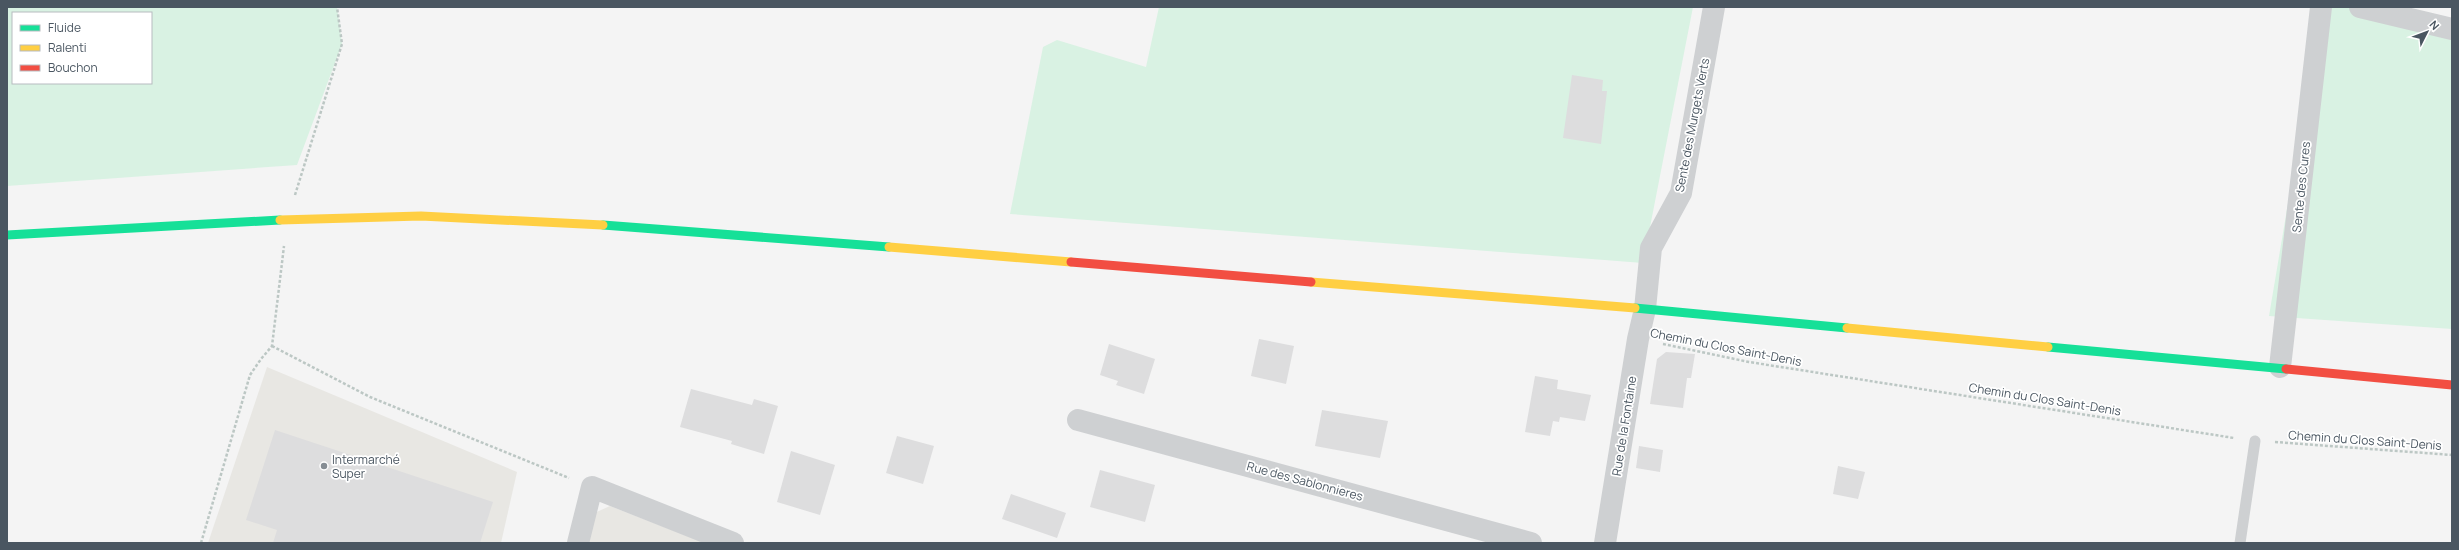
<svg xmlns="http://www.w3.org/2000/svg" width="2459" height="550" viewBox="0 0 2459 550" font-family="Manrope,sans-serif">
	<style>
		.commercial { fill: #e8e7e3 }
		.green { fill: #d9f2e3; fill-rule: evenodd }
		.building { fill: #ddddde }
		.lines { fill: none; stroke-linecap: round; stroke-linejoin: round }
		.path { stroke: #bcc7c4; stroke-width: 2.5; stroke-dasharray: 3 2; stroke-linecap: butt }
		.lane { stroke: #ced0d2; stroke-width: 11 }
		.street { stroke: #ced0d2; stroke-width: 22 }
		.fast { stroke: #16e098; stroke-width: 9 }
		.slow { stroke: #ffcf43; stroke-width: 9 }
		.jam { stroke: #f24e42; stroke-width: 9 }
		.poi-dot { fill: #868d94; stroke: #fff; stroke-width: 1.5 }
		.labels { text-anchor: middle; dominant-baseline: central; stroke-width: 3.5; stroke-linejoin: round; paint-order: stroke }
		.street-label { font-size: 12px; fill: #4a5661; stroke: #fff }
		.poi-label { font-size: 12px; fill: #4a5661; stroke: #fff; text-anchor: start }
	</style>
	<rect width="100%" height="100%" fill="#f4f4f4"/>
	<g class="commercial">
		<polygon points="267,367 517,472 501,543 208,543"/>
		<polygon points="610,506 705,543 584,543 590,515"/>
	</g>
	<g class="green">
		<path d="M7,7H337L342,44L297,165L7,186ZM13,13H151V83H13Z"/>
		<polygon points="1159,7 1693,7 1643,263 1010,214 1043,47 1057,40 1146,67"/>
		<polygon points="2321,7 2367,7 2452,24 2452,329 2269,316"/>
	</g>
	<g class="building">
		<polygon points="1572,75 1603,80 1602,91 1607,91 1601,144 1563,138"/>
		<polygon points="1259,339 1294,346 1286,384 1251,376"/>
		<polygon points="1109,344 1155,359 1144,394 1116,385 1118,381 1100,375"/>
		<polygon points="1666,352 1695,354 1691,378 1687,378 1683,408 1650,404 1657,359"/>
		<polygon points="1535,376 1558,380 1557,389 1591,395 1585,421 1560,417 1559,422 1553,421 1550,436 1525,432"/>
		<polygon points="691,389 752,405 754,399 778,406 764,454 731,444 732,441 680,427"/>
		<polygon points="1322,410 1388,421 1380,458 1315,446"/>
		<polygon points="275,430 493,502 480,543 273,543 277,530 246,520"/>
		<polygon points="897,436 934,446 923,484 886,473"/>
		<polygon points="1639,446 1663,450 1660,472 1636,468"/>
		<polygon points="791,451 835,465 820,515 777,502"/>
		<polygon points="1838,466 1865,472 1858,499 1833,494"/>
		<polygon points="1100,470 1155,485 1145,522 1090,507"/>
		<polygon points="1011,494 1066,513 1057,538 1002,519"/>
	</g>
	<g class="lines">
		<g class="path">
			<polyline points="295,195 342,44 337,7"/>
			<polyline points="1663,344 1749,362 2234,438"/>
			<polyline points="272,346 370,397 569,478"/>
			<polyline points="2275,442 2452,455"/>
			<polyline points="201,543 250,375 261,359 272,346 284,246"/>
		</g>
		<polyline class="lane" points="2240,543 2255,441"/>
		<g class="street">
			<polyline points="2360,7 2452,29"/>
			<polyline points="2280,367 2321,7"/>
			<polyline points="1078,420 1531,543"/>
			<polyline points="578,543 592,487 733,543"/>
			<polyline points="1605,543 1638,339 1645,309 1651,248 1681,193 1714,7"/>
		</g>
		<g class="fast">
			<polyline points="603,225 889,247"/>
			<polyline points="7,235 280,220"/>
			<polyline points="1635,308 1847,328"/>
			<polyline points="2048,347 2286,369"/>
		</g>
		<g class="slow">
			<polyline points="280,220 421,216 603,225"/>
			<polyline points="889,247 1071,262"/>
			<polyline points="1311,282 1635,308"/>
			<polyline points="1847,328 2048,347"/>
		</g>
		<g class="jam">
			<polyline points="1071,262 1311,282"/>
			<polyline points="2286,369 2452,385"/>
		</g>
	</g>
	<circle class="poi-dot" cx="324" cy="466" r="4"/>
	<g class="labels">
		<g class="street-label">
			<text transform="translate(1692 125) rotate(-79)">Sente des Murgets Verts</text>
			<text transform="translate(2301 187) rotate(-84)">Sente des Cures</text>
			<text transform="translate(1726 347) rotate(11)">Chemin du Clos Saint-Denis</text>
			<text transform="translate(2045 399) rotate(9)">Chemin du Clos Saint-Denis</text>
			<text transform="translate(1624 426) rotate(-81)">Rue de la Fontaine</text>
			<text transform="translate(2365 440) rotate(4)">Chemin du Clos Saint-Denis</text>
			<text transform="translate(1305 481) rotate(15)">Rue des Sablonnieres</text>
		</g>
		<g class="poi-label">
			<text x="332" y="459">Intermarché<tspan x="332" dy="14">Super</tspan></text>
		</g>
	</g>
	<rect width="2459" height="550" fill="none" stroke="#4a5661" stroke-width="16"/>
	<rect x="12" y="12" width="140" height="72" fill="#ffffff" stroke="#b7bbc0"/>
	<rect x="20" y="25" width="20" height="6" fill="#16e098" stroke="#b7bbc0"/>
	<text x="48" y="32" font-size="12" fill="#4a5661">Fluide</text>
	<rect x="20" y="45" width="20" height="6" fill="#ffcf43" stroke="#b7bbc0"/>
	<text x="48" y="52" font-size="12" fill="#4a5661">Ralenti</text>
	<rect x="20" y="65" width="20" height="6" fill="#f24e42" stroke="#b7bbc0"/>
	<text x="48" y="72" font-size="12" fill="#4a5661">Bouchon</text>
	<g transform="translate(2427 32) rotate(48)" stroke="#ffffff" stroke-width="3" paint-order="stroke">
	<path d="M0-3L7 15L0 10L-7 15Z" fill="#4a5661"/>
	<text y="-6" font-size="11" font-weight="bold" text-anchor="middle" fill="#4a5661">N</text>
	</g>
</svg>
